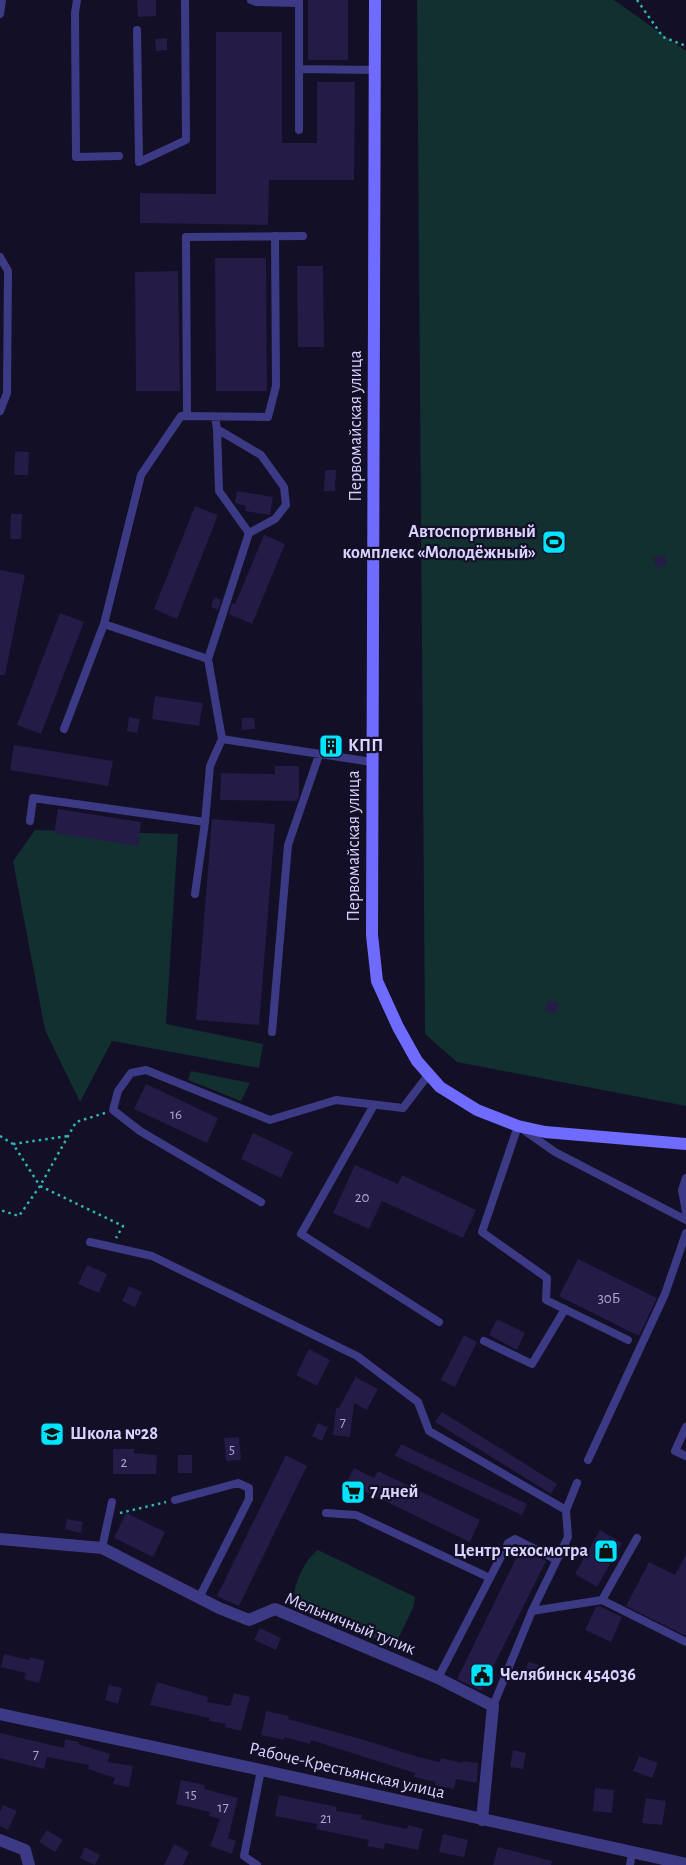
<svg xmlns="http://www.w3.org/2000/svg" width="686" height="1865" viewBox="0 0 686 1865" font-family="'Alegreya Sans',sans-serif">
<rect width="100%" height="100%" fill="#130f26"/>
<!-- green -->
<path fill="#12302f" d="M417 0H614L686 51V1106L457 1062 425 1034Z
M35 830 178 834 166 1024 263 1044 259 1068 112 1041 80 1102 45 1030 13 861Z
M191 1071 250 1083 241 1101 188 1080Z
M318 1550 415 1597 413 1608 397 1641 386 1644 294 1599C294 1583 305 1559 318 1550Z"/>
<!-- building -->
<path fill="#241b47" d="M137 0H156V16L138 17Z
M308 0H348V60H308Z
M216 32H282V143H317V82H355L354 180H269L268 225 140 223V193L216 194Z
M167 38V50L156 51 155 39Z
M215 258H266L267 391H216Z
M297 266H323L324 347H298Z
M178 271 180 391H136L135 272Z
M15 451 29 452 28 475H14Z
M325 470H336L335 491H324Z
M237 491 273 497 270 515 245 511 246 506 235 503Z
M195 506 218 515 177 619 154 609Z
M11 514H22L21 539H10Z
M264 535 285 544 252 624 229 614 232 603 235 604Z
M664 555 667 565 657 568 653 558Z
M0 570 25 575 5 675H0Z
M214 597 221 600 218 610 211 607Z
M60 613 84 622 41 734 17 725Z
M155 696 203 703 199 726 152 719Z
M129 717 140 719 137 733 127 731Z
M242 718H254L255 729 242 730Z
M324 740H337V751L324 749Z
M14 745 113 761 108 786 10 770Z
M275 766H299V796L297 801 220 800 221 773 275 774Z
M58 809 141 822 138 846 54 833Z
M212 819 275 824 259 1025 196 1020Z
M548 1000 559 1003 555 1014 545 1010Z
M146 1084 218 1118 207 1143 134 1109Z
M253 1133 293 1152 281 1178 241 1159Z
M355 1165 398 1184 402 1175 476 1210 463 1238 382 1201 369 1229 333 1213Z
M578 1259 657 1298 639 1336 559 1296Z
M87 1265 107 1274 99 1293 78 1284Z
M129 1286 142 1292 135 1307 122 1301Z
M497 1319 525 1333 517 1350 489 1335Z
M464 1335 477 1342 455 1387 441 1380Z
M309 1349 330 1360 317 1386 296 1375Z
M356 1376 357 1378 378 1389 367 1410 354 1403 350 1437 333 1435 336 1408H339Z
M442 1412 557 1484 551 1494 435 1422Z
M318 1423 328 1427 322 1441 312 1436Z
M239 1437 241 1460 226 1461 224 1438Z
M401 1444 527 1504 522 1515 395 1456Z
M113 1449H134V1453L157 1455 156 1474H113Z
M178 1455H192V1473H178Z
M286 1455 307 1466 239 1606 217 1596Z
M354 1468 374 1478 378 1471 480 1520 470 1542 364 1491 358 1502 341 1493Z
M126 1513 165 1532 153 1557 114 1538Z
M67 1519 83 1522 81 1533 65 1529Z
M600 1530 622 1543 597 1587 575 1574Z
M521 1548 546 1561 481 1691 457 1679Z
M686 1554V1636L626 1606 649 1562 675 1575Z
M599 1606 622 1617 611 1642 585 1630 596 1607Z
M260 1628 281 1638 276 1650 254 1640Z
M4 1654 29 1660 30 1657 45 1661 39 1683 24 1679 26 1673 1 1667Z
M528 1662 539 1665 536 1680 524 1677Z
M157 1682 208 1697 207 1702 230 1706 234 1693 250 1697 241 1731 225 1727 226 1724 209 1721 210 1718 150 1705Z
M109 1685 122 1688 118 1704 105 1700Z
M266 1711 289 1716 288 1719 361 1739 418 1757 440 1762 441 1758 463 1763V1761L478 1763 477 1783 456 1779 454 1789 435 1785V1782L414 1777 415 1773 311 1740 310 1744 284 1737V1740L261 1735Z
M0 1733 64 1748 65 1739 79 1742 78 1744 110 1754 108 1762 133 1766 129 1787 113 1784 115 1778 88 1769 89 1765 47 1757 44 1769 0 1758Z
M513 1750 526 1753 523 1769 510 1767Z
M639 1756 658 1763 652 1778 633 1771Z
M181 1780 205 1785 204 1789 238 1798 228 1838 236 1841 232 1854 210 1846 220 1819 209 1816 210 1812 176 1804Z
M595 1788 614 1790 612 1813 593 1811Z
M279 1795 337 1807 336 1811 362 1815 361 1819 407 1829 408 1825 423 1829 418 1850 385 1843 384 1849 367 1846 369 1840 316 1829 317 1824 275 1816Z
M646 1798 666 1801 662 1825 642 1823Z
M3 1805 17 1811 8 1830 0 1826V1812Z
M47 1830 63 1840 55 1852 39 1842Z
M443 1834 468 1840 464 1857 439 1852Z
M174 1844 189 1852 183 1865H164Z
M85 1847 100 1855 95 1865 80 1858Z
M498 1847 552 1861 551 1865H493Z"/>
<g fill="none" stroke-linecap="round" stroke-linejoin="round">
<!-- path -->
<path stroke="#2fb8b0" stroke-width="2.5" stroke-dasharray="2.5 4" stroke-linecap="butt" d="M637 0 663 37 686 46
M105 1113 76 1122 40 1186 123 1226 116 1238
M0 1136 13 1144 40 1186 19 1216 0 1210
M13 1144 68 1136
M120 1513 166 1502"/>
<!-- lane -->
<path stroke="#3d3a85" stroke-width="8" d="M77 0 75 13 76 157 119 156
M251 0 256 2 299 3
M299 0V130
M0 14 2 0
M137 30 139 162 186 140 185 0
M299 69 375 70
M275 236 276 386 268 417 181 416 141 475 104 624 208 659 222 739 372 762
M0 257 8 271 7 393 0 411
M187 416 186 237 303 236
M217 429 261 455 284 487 286 505 275 519 249 533
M208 659 249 533 219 491 217 429 215 417
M64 729 104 624
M30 821 33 798 205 822
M195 894 205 822 210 766 222 739
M272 1032 288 845 319 755
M374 1105 301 1234 439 1322
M686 1178 682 1190 686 1212
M261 1202 140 1131 113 1110 118 1091 131 1073 146 1070 270 1120 336 1100 403 1108 429 1074
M90 1242 152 1256 357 1356 418 1402 429 1431 566 1510 568 1537 532 1611 493 1706
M628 1340 546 1300 547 1278 482 1232 518 1126 555 1152 686 1220
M484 1341 532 1364 565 1309
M686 1427 675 1451 686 1456
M588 1460 665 1294 686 1233
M175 1500 238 1483 249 1488V1499L199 1598
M566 1510 577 1483
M326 1513 356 1515 490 1578
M102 1548 112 1502
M602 1600 686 1642
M532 1611 602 1600 637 1538
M438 1678 508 1543 515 1539 557 1560
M257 1865 244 1856 261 1770
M630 1865 632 1852"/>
<!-- street -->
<path stroke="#3d3a85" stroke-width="12" d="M0 1539 102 1548 219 1608 249 1620 275 1609 438 1678 493 1706 482 1820
M0 1714 261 1770 686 1864
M0 1840 25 1850 29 1865"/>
<!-- secondary -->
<path stroke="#6f6bff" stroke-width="12" d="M375 0 372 935 377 981 398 1027 417 1061 440 1087 477 1110 518 1126 545 1132 686 1144"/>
</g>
<!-- icons -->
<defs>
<g id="stadium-square" transform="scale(1.25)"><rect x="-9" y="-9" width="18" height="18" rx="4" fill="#00e5ff" stroke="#130f26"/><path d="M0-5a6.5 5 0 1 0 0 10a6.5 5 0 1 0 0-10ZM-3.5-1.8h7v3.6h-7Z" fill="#111"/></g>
<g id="building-square" transform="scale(1.25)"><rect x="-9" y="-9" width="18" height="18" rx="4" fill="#00e5ff" stroke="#130f26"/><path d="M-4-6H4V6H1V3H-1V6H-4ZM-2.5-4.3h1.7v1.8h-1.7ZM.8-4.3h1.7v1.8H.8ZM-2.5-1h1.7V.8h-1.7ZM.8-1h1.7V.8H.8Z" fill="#111"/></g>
<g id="school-square" transform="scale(1.25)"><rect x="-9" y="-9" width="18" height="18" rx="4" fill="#00e5ff" stroke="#130f26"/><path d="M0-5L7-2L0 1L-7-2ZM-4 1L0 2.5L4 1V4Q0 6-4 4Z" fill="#111"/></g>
<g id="supermarket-square" transform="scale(1.25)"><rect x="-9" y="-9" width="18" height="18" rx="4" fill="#00e5ff" stroke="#130f26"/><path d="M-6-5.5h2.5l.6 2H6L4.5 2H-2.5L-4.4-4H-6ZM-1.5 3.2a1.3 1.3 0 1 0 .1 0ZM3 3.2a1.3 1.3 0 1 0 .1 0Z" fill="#111"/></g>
<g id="shop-square" transform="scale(1.25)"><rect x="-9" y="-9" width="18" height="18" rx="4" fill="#00e5ff" stroke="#130f26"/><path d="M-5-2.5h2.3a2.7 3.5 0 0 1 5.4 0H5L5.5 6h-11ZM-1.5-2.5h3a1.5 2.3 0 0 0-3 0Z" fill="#111"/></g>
<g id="civic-square" transform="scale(1.25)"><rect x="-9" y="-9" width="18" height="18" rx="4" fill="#00e5ff" stroke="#130f26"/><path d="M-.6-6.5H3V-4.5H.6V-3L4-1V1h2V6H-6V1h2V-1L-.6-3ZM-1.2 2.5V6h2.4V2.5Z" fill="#111"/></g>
</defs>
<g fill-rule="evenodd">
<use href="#stadium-square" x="554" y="542"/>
<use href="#building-square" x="331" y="746"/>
<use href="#school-square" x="52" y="1434"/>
<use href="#supermarket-square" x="353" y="1492"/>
<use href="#shop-square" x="606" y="1551"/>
<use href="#civic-square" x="482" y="1675"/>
</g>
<g text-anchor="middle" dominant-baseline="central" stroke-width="4.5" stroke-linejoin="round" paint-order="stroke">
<!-- number labels -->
<g font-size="15" fill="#aca6d1">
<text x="176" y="1114">16</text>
<text x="362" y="1197">20</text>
<text x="609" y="1298">30Б</text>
<text x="343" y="1422">7</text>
<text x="232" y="1449">5</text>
<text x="124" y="1462">2</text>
<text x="36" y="1754">7</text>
<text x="191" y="1794">15</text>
<text x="223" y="1807">17</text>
<text x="326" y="1818">21</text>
</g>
<!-- street labels -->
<g font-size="18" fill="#d9d4ff" stroke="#130f26">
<text transform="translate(356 426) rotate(-90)">Первомайская улица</text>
<text transform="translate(354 846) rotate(-90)">Первомайская улица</text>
<text transform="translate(350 1624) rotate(22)">Мельничный тупик</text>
<text transform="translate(347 1771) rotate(13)">Рабоче-Крестьянская улица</text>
</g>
<!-- poi labels -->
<g font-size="18" font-weight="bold" fill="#d9d4ff" stroke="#130f26" text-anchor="start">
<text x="536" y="532" text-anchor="end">Автоспортивный<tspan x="536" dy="21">комплекс «Молодёжный»</tspan></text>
<text x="348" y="746">КПП</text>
<text x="70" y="1434">Школа №28</text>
<text x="370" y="1492">7 дней</text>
<text x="588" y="1551" text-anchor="end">Центр техосмотра</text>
<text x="500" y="1675">Челябинск 454036</text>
</g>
</g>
</svg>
